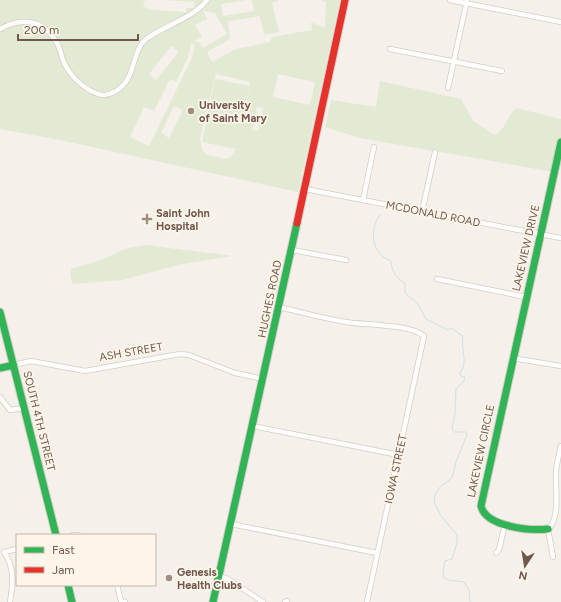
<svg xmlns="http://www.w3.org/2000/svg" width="561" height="602" viewBox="0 0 561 602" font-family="Figtree,sans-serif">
<rect width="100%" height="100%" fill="#f5f0e9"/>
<!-- green -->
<path fill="#e2ead4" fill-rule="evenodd" d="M0 0H145L143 7 153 10 186 12V8H193L195 2 164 0H247L221 4 223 16 254 11 252 0H279L272 3 279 32 264 35 260 16 228 21 230 39 207 52 212 62 236 49 270 42 272 37 312 30 311 22 325 28 326 2 322 0H340L298 192 60 140 0 129ZM203 11 215 13 227 34 203 48 200 43 194 41 202 37 195 25 207 19ZM191 43 195 45 192 58 149 146 130 137 144 107 154 111 170 79 176 82 188 57ZM171 46 179 52 156 80 149 74ZM216 74 250 82 245 109 250 86 215 79 202 142 236 149 233 155 227 159 207 155 202 150 200 139ZM278 74 315 82 310 105 273 97ZM174 106 183 110 169 138 161 133ZM257 107 263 108 258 131 252 130Z
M380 81 461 99 473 121 495 135C506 129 507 116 516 108L561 119V142L554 172 360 138 325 127 331 100 376 107Z
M146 245 232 256 182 264 122 280 72 284 70 269 96 262 128 248Z"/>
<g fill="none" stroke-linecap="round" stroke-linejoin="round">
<!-- stream -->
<path stroke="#cce2e4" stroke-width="1" d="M380 214C369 231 371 253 391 261 392 272 396 278 405 283V293L418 304 426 319 448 330 451 328 463 336C460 348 469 363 460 373L461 376 465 377 464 381 456 389 455 413 452 429 454 432H466L467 435 456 462 452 478 440 487 435 495 434 502 441 516 457 535V543L452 559 445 561 443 571 444 578 448 580 464 582 469 590 470 602"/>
<!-- street casing -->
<g stroke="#d4cdc7" stroke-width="6">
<path id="street" d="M450 0 561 22
M0 29C22 17 43 19 57 43 60 48 61 55 63 60 68 73 79 84 91 91 99 95 105 97 114 92 137 81 131 51 146 39 165 25 192 19 207 0
M390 49 502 71
M448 88 467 0
M305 189 561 238
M363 200 374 147
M422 212 435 152
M292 250 346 260
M437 279 526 297
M279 307C301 312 323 318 346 322 365 325 410 324 424 336L367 602
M512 358 561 366
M14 365 31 361 85 371 180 354 189 355 235 373 264 379
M0 397 10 410 24 408
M253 426 399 455
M231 524 377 553
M73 535H78
M496 553 499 550 505 524
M553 557 548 529C561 517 555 490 556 471 557 463 559 454 561 446
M219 576 228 579 263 602
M117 585 121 601 125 602
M10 602C13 584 15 568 4 552L17 549
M285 602 287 601"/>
</g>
<!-- fast casing -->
<g stroke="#d4cdc6" stroke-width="9">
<path id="fast" d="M0 312 56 535
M0 368 14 365
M548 529C530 531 486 527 481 506L561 142
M68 585 72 602
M213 602 297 223"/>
</g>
<!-- jam casing -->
<g stroke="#d4cdc6" stroke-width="9">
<path id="jam" d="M297 223 345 0"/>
</g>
<!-- street -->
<use href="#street" stroke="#fefdfc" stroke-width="4.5"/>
<!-- fast -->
<use href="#fast" stroke="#30b455" stroke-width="7"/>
<!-- jam -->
<use href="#jam" stroke="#e5322d" stroke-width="7"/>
</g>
<!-- markers -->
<g fill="#9f8d83" stroke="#fdf5e9" stroke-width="1.5">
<circle cx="191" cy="111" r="4"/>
<path d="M145 213h4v4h4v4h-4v4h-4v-4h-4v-4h4z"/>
<circle cx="169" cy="578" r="4"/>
</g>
<g text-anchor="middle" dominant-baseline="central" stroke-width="3.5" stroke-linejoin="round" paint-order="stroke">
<!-- poi labels -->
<g font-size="11" font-weight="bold" fill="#70584c" stroke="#fdf5e9" text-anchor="start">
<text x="199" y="105">University<tspan x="199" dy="13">of Saint Mary</tspan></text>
<text x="156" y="213">Saint John<tspan x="156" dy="13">Hospital</tspan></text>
<text x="177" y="572">Genesis<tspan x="177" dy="13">Health Clubs</tspan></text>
</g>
<!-- street labels -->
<g font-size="11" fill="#70584c" stroke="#fdf5e9">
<text transform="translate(433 214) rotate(11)">MCDONALD ROAD</text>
<text transform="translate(526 248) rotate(-77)">LAKEVIEW DRIVE</text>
<text transform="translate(270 299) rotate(-78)">HUGHES ROAD</text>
<text transform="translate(131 352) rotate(-10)">ASH STREET</text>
<text transform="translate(39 421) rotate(76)">SOUTH 4TH STREET</text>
<text transform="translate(481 451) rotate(-78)">LAKEVIEW CIRCLE</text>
<text transform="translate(396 469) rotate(-78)">IOWA STREET</text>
</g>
</g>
<!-- legend -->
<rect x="16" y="534" width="140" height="52" fill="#fdf5e9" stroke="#c5b6aa"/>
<rect x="24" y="547" width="20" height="6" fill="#30b455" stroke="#c5b6aa"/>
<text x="52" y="554" font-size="12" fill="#70584c">Fast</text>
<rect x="24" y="567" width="20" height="6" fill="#e5322d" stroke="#c5b6aa"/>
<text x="52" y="574" font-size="12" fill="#70584c">Jam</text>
<!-- north arrow -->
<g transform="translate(525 566) rotate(192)" stroke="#fdf5e9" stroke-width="3" paint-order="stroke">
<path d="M0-3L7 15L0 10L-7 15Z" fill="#70584c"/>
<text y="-6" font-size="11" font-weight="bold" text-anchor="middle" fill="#70584c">N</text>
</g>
<!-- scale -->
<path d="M18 34v6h120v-6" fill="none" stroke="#70584c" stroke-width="2"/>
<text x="24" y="34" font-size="12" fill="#70584c" stroke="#fdf5e9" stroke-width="3" paint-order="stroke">200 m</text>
</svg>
